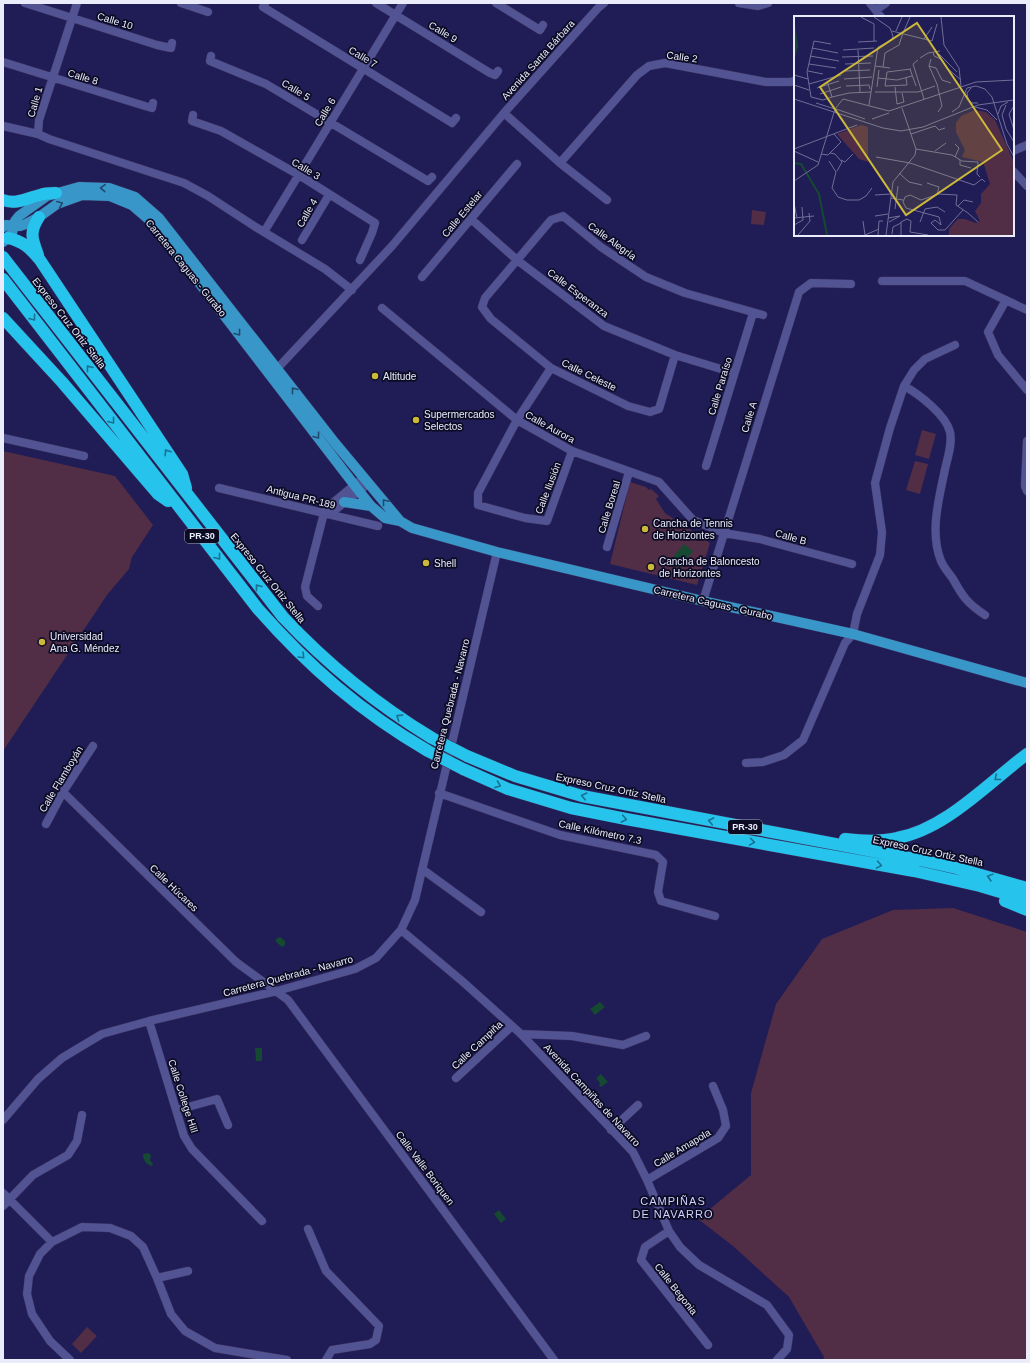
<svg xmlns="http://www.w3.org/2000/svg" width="1030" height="1363" viewBox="0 0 1030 1363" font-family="Helvetica,sans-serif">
<rect width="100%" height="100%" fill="#201c55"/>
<!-- green -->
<path fill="#522d46" d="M752 210 766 212 764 225 751 224Z
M922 430 936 434 929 459 915 455Z
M3 451 115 476 153 525 132 557 129 569 107 595 3 751Z
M915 461 928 464 920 494 906 490Z
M630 482 646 487 649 490 651 489 659 496 656 499 665 513 710 543 697 585 610 564Z
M953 908 1027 932V1360H823L824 1357 789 1297 733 1246 698 1219 751 1175V1093L776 1004 822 939 893 910Z
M87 1327 97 1336 81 1353 72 1344Z"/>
<!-- water -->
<path fill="#154932" d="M684 544 693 551 679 569 670 561Z
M280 937 285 941V945L282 947 276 942V939Z
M600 1002 605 1007 595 1015 590 1009Z
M255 1048H262V1061H256Z
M601 1074 608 1082 601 1087 599 1085 600 1083 596 1078Z
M148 1153 151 1155 150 1160 153 1164 152 1166C146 1165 143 1160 143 1154Z
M499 1210 506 1219 501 1223 494 1214Z"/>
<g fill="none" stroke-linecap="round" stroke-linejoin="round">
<!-- minor casing -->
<g stroke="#39305f" stroke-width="9">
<path id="minor" d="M25 3 157 45 171 48 172 43
M77 3 39 120 38 134 49 139 184 183 208 196 254 226 325 269 352 290
M181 3 208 12
M265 3 263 7 449 121 452 123 456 118
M376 3 490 73 495 75 498 71
M496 3 540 30 543 25
M739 3 758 6 768 3
M870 3 881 17
M876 10 886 3
M211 56 210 61 266 84 428 181 432 177
M3 62 145 106 152 108 153 103
M504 113 560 163 607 200
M193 115 192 121 221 131 299 175 375 223 372 233 360 260
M3 126 38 134
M1013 151 1027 145
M560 163 637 75 649 66 665 63 766 82H790L795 81
M1013 171 1027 186
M471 219 517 260 604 326 675 355 734 373
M264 232 403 3
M302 240 329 195
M422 277 517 164
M882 281H965L1027 310
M1006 300 988 332 998 355 1027 390
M382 308 517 420 572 451 659 482 693 520 724 533 760 539 852 564
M675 355 659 409 650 412 628 406 551 368 491 319 482 307 485 298 551 220 563 216 601 247 646 277 685 293 763 315
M551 368 517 420 478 493V505L525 518 547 521 572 451
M274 372 392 246 504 113 598 8 604 3
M904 386C919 394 946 415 950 432 953 445 946 462 944 474 938 502 930 534 941 561 944 568 949 573 953 579 963 597 967 603 985 615
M3 438 84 456
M1027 441 1025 486 1027 491
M706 466 753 313
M364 477 329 506 324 513 335 510 369 483
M219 488 378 526
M607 547 629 472
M703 601 799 292 811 283 851 284
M318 606 307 596 305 587 324 513
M746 763 763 762 784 755 803 740 845 643 853 634 857 614 880 555 882 532 875 483 890 428 904 386 914 370 925 359 955 345
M63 792 236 962 288 1000 554 1360
M439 793 560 835 656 855 663 862 658 892 661 901 715 916
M46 824 63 792 93 746
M422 869 481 912
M401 930 462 981 521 1034 633 1152 647 1180 669 1231 680 1247 699 1265 767 1305 789 1335 787 1349 777 1360
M149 1021 184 1136 192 1149 262 1221
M521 1034 572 1036 623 1045 646 1036
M456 1078 512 1026
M177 1110 217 1099 228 1125
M3 1120 38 1079 62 1058 102 1034 149 1021 277 991 355 969 376 958 401 930 415 900 497 552
M611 1130 638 1105
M647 1180 718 1138 726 1126 723 1110 713 1086
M3 1193 52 1242
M3 1206 33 1175 68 1155 77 1141 82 1115
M308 1229 326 1271 379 1326 376 1340 370 1344 332 1350 326 1360
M669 1231 645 1247 641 1260 708 1345
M157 1278 188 1271
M70 1360 50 1341 32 1314 27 1294 29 1276 40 1254 52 1242 82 1227 110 1228 131 1236 143 1247 157 1278 171 1314 185 1331 215 1348 287 1360"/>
</g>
<!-- major casing -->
<g stroke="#39305f" stroke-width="11">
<path id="major" d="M3 227 6 225 20 226 26 224 39 217 57 204 82 195 110 196 132 205 154 224 359 491 371 506 385 518 400 521 412 528 497 552 703 601 853 634 1027 683
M3 242 12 233 15 221 19 216 47 196 79 187 109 188 135 197 159 218 335 443 400 521
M344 502 371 506"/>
</g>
<!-- highway casing -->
<g stroke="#39305f" stroke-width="13">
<path id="highway" d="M3 200C16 205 27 198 40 195 45 193 50 193 56 193
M8 238C23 241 31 249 40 260L182 474 186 488
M38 255C32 239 29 232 39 217
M3 257 283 617C328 665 376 704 432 738
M3 279 258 609C309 667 361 712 428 751
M3 318 62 382 158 494 168 501
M467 756 515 776 582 796 920 860 956 868 1027 888
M463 769 508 789 571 808 626 819 914 871 980 886 1027 900
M845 839C862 841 880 842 897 838 946 829 988 783 1027 754
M1005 901 1027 910"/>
</g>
<!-- minor -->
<use href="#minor" stroke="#525392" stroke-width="8"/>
<!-- major -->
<use href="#major" stroke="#3896c8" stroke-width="10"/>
<!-- highway -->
<use href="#highway" stroke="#26c3ec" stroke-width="12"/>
<!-- highway-bridge casing -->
<g stroke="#39305f" stroke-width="13" stroke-linecap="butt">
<path id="highway-bridge" d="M432 738 467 756
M428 751 463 769"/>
</g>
<!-- highway-bridge -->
<use href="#highway-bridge" stroke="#26c3ec" stroke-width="12"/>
</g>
<!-- one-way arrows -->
<defs><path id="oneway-chevron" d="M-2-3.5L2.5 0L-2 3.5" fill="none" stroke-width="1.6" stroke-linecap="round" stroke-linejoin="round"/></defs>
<g stroke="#204a6e">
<use href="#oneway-chevron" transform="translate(103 188) rotate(-177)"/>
<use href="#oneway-chevron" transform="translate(60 204) rotate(-23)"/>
<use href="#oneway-chevron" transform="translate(238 333) rotate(52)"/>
<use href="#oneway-chevron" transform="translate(294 390) rotate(-128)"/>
<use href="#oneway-chevron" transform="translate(317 436) rotate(52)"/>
<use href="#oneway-chevron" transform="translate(385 502) rotate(-130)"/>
</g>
<g stroke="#1a7092">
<use href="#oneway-chevron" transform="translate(33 318) rotate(52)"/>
<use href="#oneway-chevron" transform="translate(89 368) rotate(-128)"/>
<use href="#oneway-chevron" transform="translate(112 421) rotate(52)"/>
<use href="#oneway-chevron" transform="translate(167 452) rotate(-123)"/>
<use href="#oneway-chevron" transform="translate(218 557) rotate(52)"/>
<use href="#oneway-chevron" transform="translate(258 587) rotate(-128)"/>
<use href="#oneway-chevron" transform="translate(302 656) rotate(45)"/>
<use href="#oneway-chevron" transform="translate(399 717) rotate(-147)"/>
<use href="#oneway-chevron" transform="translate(997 778) rotate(141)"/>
<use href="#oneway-chevron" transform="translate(498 785) rotate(21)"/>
<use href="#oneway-chevron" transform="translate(584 796) rotate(-167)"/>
<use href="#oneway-chevron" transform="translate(624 819) rotate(11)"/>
<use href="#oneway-chevron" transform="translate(711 821) rotate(-169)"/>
<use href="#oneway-chevron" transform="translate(752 842) rotate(9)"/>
<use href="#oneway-chevron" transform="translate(879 865) rotate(10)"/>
<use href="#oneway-chevron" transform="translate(990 877) rotate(-165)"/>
</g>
<!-- markers -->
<g fill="#ccb939" stroke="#0c0b24" stroke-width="1.5">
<circle cx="375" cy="376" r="4"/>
<circle cx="416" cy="420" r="4"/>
<circle cx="645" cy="529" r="4"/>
<circle cx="426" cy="563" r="4"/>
<circle cx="651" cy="567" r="4"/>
<circle cx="42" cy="642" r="4"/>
</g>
<g text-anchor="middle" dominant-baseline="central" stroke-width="3.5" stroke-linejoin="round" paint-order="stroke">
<!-- shield labels -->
<g fill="#0c0b24" stroke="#a7a8ba" stroke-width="1">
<rect x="185" y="529" width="34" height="14" rx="3"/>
<rect x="728" y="820" width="34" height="14" rx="3"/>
</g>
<g font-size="9" font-weight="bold" fill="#eaecfb">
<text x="202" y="536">PR-30</text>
<text x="745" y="827">PR-30</text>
</g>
<!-- street labels -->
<g font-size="10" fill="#eaecfb" stroke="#0c0b24">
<text transform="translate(115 21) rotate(17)">Calle 10</text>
<text transform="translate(443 32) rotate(31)">Calle 9</text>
<text transform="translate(363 57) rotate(31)">Calle 7</text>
<text transform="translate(682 57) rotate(8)">Calle 2</text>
<text transform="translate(538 60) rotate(-48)">Avenida Santa Bárbara</text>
<text transform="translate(83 77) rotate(17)">Calle 8</text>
<text transform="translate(296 90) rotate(31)">Calle 5</text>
<text transform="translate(35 102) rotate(-74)">Calle 1</text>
<text transform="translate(325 112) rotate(-59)">Calle 6</text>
<text transform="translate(306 169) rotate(31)">Calle 3</text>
<text transform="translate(307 213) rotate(-60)">Calle 4</text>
<text transform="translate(462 214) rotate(-50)">Calle Estelar</text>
<text transform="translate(612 241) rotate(36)">Calle Alegría</text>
<text transform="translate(186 268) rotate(51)">Carretera Caguas - Gurabo</text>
<text transform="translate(578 293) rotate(37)">Calle Esperanza</text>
<text transform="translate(69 323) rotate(52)">Expreso Cruz Ortiz Stella</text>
<text transform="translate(589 375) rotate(26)">Calle Celeste</text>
<text transform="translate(720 386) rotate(-73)">Calle Paraíso</text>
<text transform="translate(749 417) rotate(-73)">Calle A</text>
<text transform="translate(550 427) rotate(29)">Calle Aurora</text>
<text transform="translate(548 488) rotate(-69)">Calle Ilusión</text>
<text transform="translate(301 497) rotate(14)">Antigua PR-189</text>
<text transform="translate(609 507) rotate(-73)">Calle Boreal</text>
<text transform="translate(791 537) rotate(16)">Calle B</text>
<text transform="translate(268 578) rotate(51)">Expreso Cruz Ortiz Stella</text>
<text transform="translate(713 603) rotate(13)">Carretera Caguas - Gurabo</text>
<text transform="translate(450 704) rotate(-76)">Carretera Quebrada - Navarro</text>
<text transform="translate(61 779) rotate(-59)">Calle Flamboyán</text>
<text transform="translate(611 788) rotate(12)">Expreso Cruz Ortiz Stella</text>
<text transform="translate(600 832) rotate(12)">Calle Kilómetro 7.3</text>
<text transform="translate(928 851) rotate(12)">Expreso Cruz Ortiz Stella</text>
<text transform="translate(174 888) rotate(44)">Calle Húcares</text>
<text transform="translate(288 976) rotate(-15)">Carretera Quebrada - Navarro</text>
<text transform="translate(477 1045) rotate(-43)">Calle Campiña</text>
<text transform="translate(592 1095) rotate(47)">Avenida Campiñas de Navarro</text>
<text transform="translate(183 1096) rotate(72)">Calle College Hill</text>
<text transform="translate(682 1148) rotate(-31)">Calle Amapola</text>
<text transform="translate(425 1168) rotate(53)">Calle Valle Boriquen</text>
<text transform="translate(676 1289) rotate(52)">Calle Begonia</text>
</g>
<!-- poi labels -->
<g font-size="10" fill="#eaecfb" stroke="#0c0b24" text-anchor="start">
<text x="383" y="376">Altitude</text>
<text x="424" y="414">Supermercados<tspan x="424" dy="12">Selectos</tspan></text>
<text x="653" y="523">Cancha de Tennis<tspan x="653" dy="12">de Horizontes</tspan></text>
<text x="659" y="561">Cancha de Baloncesto<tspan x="659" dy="12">de Horizontes</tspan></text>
<text x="434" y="563">Shell</text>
<text x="50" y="636">Universidad<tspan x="50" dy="12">Ana G. Méndez</tspan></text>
</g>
<!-- neighbourhood labels -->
<g font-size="11" letter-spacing="1" fill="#ced2fd" stroke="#0c0b24">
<text x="673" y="1201">CAMPIÑAS<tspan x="673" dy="13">DE NAVARRO</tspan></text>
</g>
</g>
<!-- overview -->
<g transform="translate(794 16)">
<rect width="220" height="220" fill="#201c55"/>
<path d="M181 94 192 96 201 104 220 146V219H155V213L164 203H171L182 207 186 205 181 195 187 187V178L196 168 189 146 168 141 171 134 162 116V107L167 100ZM67 109 74 111V146L65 143 43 118Z" fill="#522d46"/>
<path d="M0 1 4 30 0 45Z" fill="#154932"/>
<path fill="none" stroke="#154932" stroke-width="2" d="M0 147 7 148 25 178 33 219"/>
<path fill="none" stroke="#716f97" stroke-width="1" d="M67 1 80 8V25M147 1 150 29 165 52 167 70M98 15 138 25 143 8M102 15 108 1M109 17 116 1M130 23 138 11M64 26 83 25M37 28 20 25 13 56 17 81 29 84 38 81M18 32 44 37M49 34 80 32M64 34 66 76M139 36 140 40 147 43 153 52 167 64M145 38 163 56M16 40 45 45M48 41 79 40M126 42 134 37 146 35M137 43 135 50 143 68 148 90 144 96M124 44 119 48 130 83M15 48 42 52M51 48 77 47M81 50 96 52M135 50 142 52 148 64 157 67M89 51 91 37 105 29 109 17M116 53 122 70M14 55 29 58M51 55 76 54M0 59 14 63M84 62 103 64 118 60M112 62 113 69 91 70 93 56 117 53M50 63 78 61M33 65 38 81 55 77 77 76M15 68 47 59M0 69 15 74M52 70 75 69 76 73M83 71 85 54M101 71 103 88 110 86 108 77M23 72 45 65M177 72 173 77 174 83 178 87H184M81 76H124L141 70M26 78 47 71M0 83 89 112 107 115 129 111 184 89 220 84M22 87 41 93M75 89 84 31 98 24 99 20 96 12 80 1M212 89 208 99 212 113 220 126M220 90 215 98 220 114M181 91 193 94 203 104M42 93 71 103M158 96 165 91 173 72 182 70 191 73 198 81 213 128 220 141M204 98 207 90 214 86M78 103 95 97M117 118 141 110 145 114 151 112M0 133 63 109M122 133 158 139 168 145 184 146 183 158 186 161M0 135 24 146M141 135 152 127M36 137 41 138 48 146 43 155M27 138 34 139 47 126 40 118M82 141 116 147 180 169 188 163 191 166M161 141 165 132 161 128M47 144 51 146 59 138M166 144V149L177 152M35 145 42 156 38 172 44 181 53 184H65L72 180 78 172M105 157 115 166 128 169M0 165 24 149 41 93 49 83 95 95 182 66 220 64M133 167 145 171 143 179M81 179 97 178M97 182 109 184M0 187 3 202M164 190 170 184 179 186M101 193 104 170M169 194 151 214H144L137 207 141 204 147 209 145 201 112 192 109 186 111 181 116 179 127 184 145 178 163 179 162 189 174 197 184 206M81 200 94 198M0 202 20 200M94 202 106 200 95 206M69 205 71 219 85 213M126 206 131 193 143 191 151 196M0 209 9 204 8 191M98 218 99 211 107 207M4 219 16 205 15 197M84 219 85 205H89M92 219 99 166 121 139 122 133 108 92M107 219V206L113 203 117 205 116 216 134 219"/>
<path fill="#ccb939" fill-opacity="0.15" stroke="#ccb939" stroke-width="2" d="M123 7 208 134 112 199 26 71Z"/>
<rect width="220" height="220" fill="none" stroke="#eaecfb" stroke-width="2"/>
</g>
<!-- border -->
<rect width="1030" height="1363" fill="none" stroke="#eaecfb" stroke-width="8"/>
</svg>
